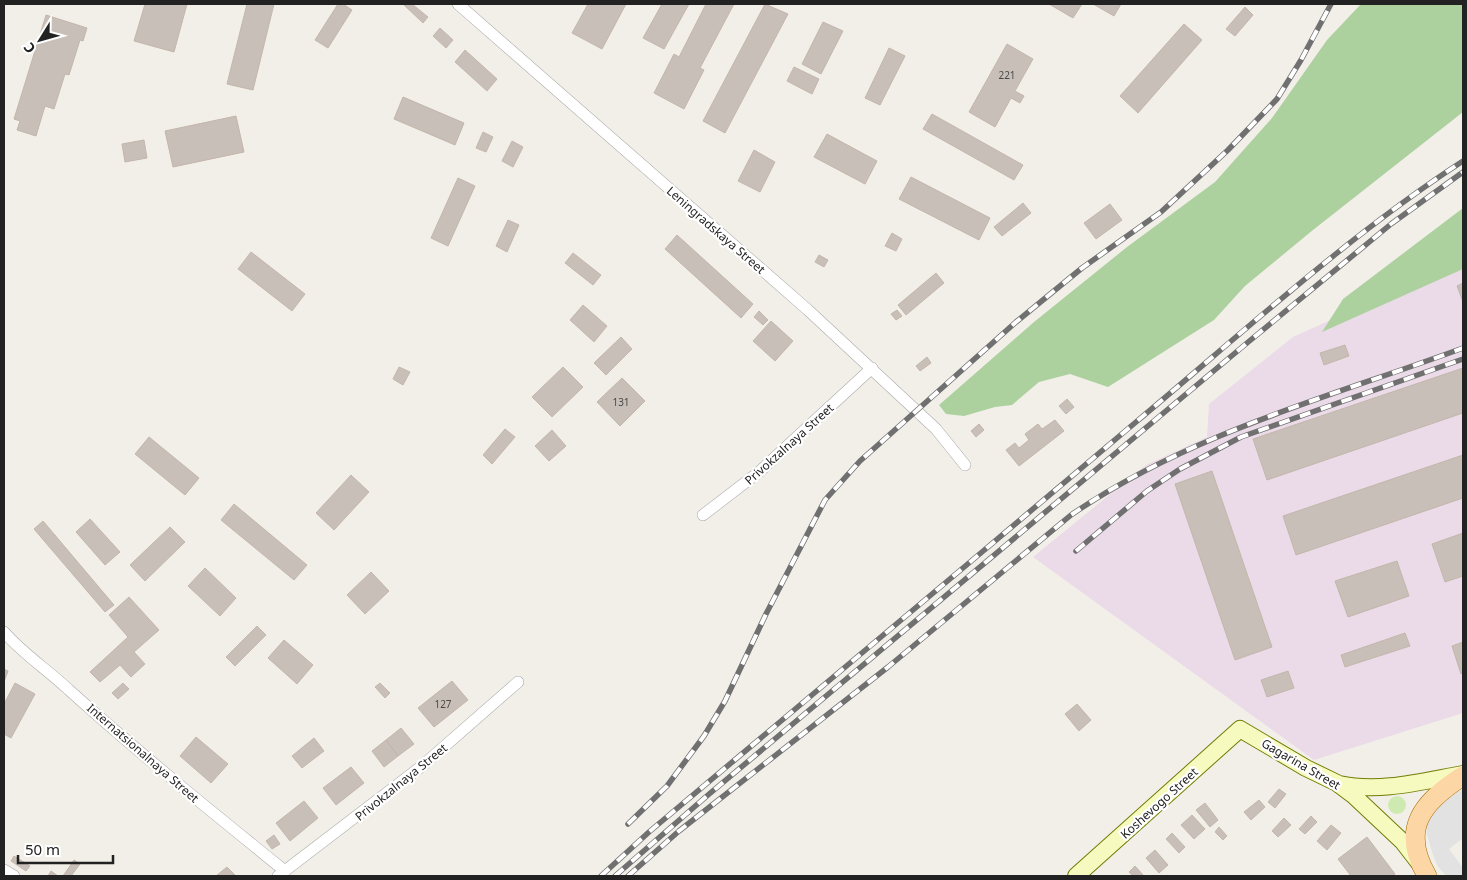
<svg xmlns="http://www.w3.org/2000/svg" width="1467" height="880" viewBox="0 0 1467 880" font-family="'Noto Sans',sans-serif">
<rect width="100%" height="100%" fill="#f2efe9"/>
<!-- industrial -->
<path fill="#ebdbe8" d="M1463 260V713L1314 760 1033 557 1146 465 1207 437 1209 404 1293 337Z"/>
<!-- grass -->
<path fill="#cdebb0" d="M1388 805a9 9 0 1 1 18 0a9 9 0 1 1-18 0Z"/>
<!-- forest -->
<path fill="#add19e" d="M1361 4H1463V112L1313 230 1245 286 1214 320 1108 387 1070 374 1039 382 1012 405 995 407 964 416 946 414 939 405 1034 322 1127 247 1215 182 1272 118 1327 40Z
M1463 208V269L1322 332 1343 299Z"/>
<!-- parking -->
<path fill="#e2e2e2" d="M1463 789V838L1449 849 1463 868V876H1446L1437 865 1432 852 1427 834V821L1433 808Z"/>
<!-- building -->
<path fill="#c7bfb8" stroke="#c4b6ab" d="M145 4H187L174 52 134 41Z
M247 4H274L253 90 227 84Z
M338 4H343L352 10 328 48 315 40Z
M403 4H412L428 17 423 23Z
M588 4H626L602 49 572 33Z
M662 4H689L664 49 643 38Z
M706 4H734L700 68 704 70 684 109 654 93 674 54 679 57Z
M765 4 788 14 725 133 703 121Z
M1049 4H1082L1073 18Z
M1093 4H1121L1114 16Z
M1245 7 1253 15 1235 36 1226 29Z
M46 15 87 28 83 41 80 40 69 75 65 74 54 109 45 106 36 136 17 130 20 121 14 119Z
M823 22 843 31 821 74 802 64Z
M1184 24 1202 40 1138 113 1120 96Z
M440 28 453 40 446 48 433 36Z
M1007 44 1033 59 1015 91 1024 96 1020 103 1011 98 995 127 969 112Z
M889 48 905 56 880 105 865 98Z
M465 50 497 79 487 91 455 62Z
M794 67 819 79 812 94 787 81Z
M403 97 464 123 455 145 394 119Z
M932 114 1023 165 1014 180 923 129Z
M236 116 244 152 173 167 165 131Z
M483 132 493 137 486 152 476 148Z
M827 134 877 161 865 184 814 157Z
M144 140 147 158 125 162 122 144Z
M512 141 523 147 513 167 502 161Z
M754 150 775 162 760 192 738 181Z
M911 177 990 218 979 240 899 199Z
M458 178 475 186 448 246 431 238Z
M1023 203 1031 213 1002 236 994 227Z
M1110 204 1122 220 1096 239 1084 223Z
M508 220 519 225 507 252 496 246Z
M892 233 902 239 896 251 885 246Z
M677 235 753 304 741 318 665 249Z
M251 252 305 294 292 311 238 269Z
M573 253 601 275 593 285 565 263Z
M819 255 828 260 824 267 815 262Z
M936 273 944 283 906 315 898 305Z
M1463 283V302L1457 286Z
M583 305 607 326 594 342 570 320Z
M897 310 902 316 896 320 891 314Z
M759 311 768 320 763 325 754 317Z
M771 321 793 341 775 361 753 341Z
M621 337 632 349 606 375 594 363Z
M1345 345 1349 356 1324 365 1320 353Z
M927 357 931 363 920 371 916 366Z
M399 367 410 372 403 385 393 379Z
M563 367 583 387 552 417 532 397Z
M1463 368V413L1267 480 1253 439Z
M622 378 645 401 620 426 597 402Z
M1067 399 1074 407 1066 414 1059 406Z
M1055 420 1064 431 1019 466 1006 450 1015 443 1019 448 1029 440 1025 434 1038 424 1042 429Z
M979 424 984 430 976 437 971 431Z
M505 429 515 437 492 464 483 455Z
M552 430 566 446 549 461 535 446Z
M149 437 199 478 185 495 135 454Z
M1463 455V498L1296 555 1283 516Z
M1212 471 1272 647 1235 660 1175 484Z
M351 475 369 492 334 530 316 513Z
M234 504 307 565 294 580 221 520Z
M90 519 120 552 105 565 76 532Z
M43 521 114 605 105 612 34 529Z
M170 527 185 542 145 581 130 565Z
M1463 533V576L1445 582 1432 544Z
M1397 561 1409 596 1348 617 1335 581Z
M205 568 236 598 220 616 188 586Z
M371 572 389 591 365 614 347 595Z
M129 597 159 630 134 652 145 664 131 677 120 665 100 682 90 672 128 637 109 615Z
M257 626 266 635 235 666 226 657Z
M1405 633 1410 646 1345 667 1341 655Z
M284 640 313 665 297 684 268 658Z
M1463 642V673L1461 674 1452 646Z
M4 669 8 671 4 682Z
M1288 671 1294 688 1267 697 1261 680Z
M452 681 468 700 434 727 418 708Z
M15 683 35 694 11 738 4 734V704Z
M123 683 129 689 118 699 112 693Z
M380 683 390 693 385 698 375 687Z
M1077 704 1091 720 1079 731 1065 714Z
M401 728 414 744 398 756 386 740Z
M196 737 228 764 211 783 180 756Z
M314 738 324 751 302 768 292 756Z
M386 740 398 756 384 767 372 751Z
M351 767 364 783 336 805 323 788Z
M1279 789 1286 794 1275 808 1268 802Z
M1259 800 1265 807 1251 820 1244 812Z
M304 801 318 818 290 841 276 823Z
M1205 803 1218 820 1210 827 1196 810Z
M1192 815 1205 829 1194 839 1181 825Z
M1311 816 1317 822 1305 834 1299 829Z
M1284 818 1291 825 1278 837 1272 831Z
M1331 825 1341 833 1327 850 1317 841Z
M1219 827 1227 836 1223 840 1215 832Z
M1172 833 1185 847 1179 853 1166 839Z
M274 835 280 844 272 849 266 841Z
M1367 837 1395 874 1392 876H1351L1338 859Z
M1155 850 1168 865 1159 873 1146 858Z
M14 856 30 866 26 871 11 861Z
M74 860 80 864 71 876H63Z
M1135 866 1144 876H1133L1129 872Z
M227 867 235 875 216 876Z
M51 871 58 876H48Z"/>
<g fill="none" stroke-linecap="round" stroke-linejoin="round">
<!-- street casing -->
<g stroke="#a9a9a9" stroke-width="12">
<path id="street" d="M458 4 808 310 936 429 965 465
M703 515 759 472 872 368
M4 632C23 654 48 670 69 690 139 753 212 812 285 871
M4 870 14 876
M278 876 422 766 518 682"/>
</g>
<!-- secondary casing -->
<g stroke="#707d05" stroke-width="18">
<path id="secondary" d="M1339 784C1380 793 1423 781 1463 774
M1076 876 1240 729 1306 768 1337 783 1353 795 1403 842 1420 864"/>
</g>
<!-- primary casing -->
<g stroke="#a06b00" stroke-width="20">
<path id="primary" d="M1427 876C1400 829 1422 802 1463 776"/>
</g>
<!-- street -->
<use href="#street" stroke="#fff" stroke-width="11"/>
<!-- secondary -->
<use href="#secondary" stroke="#f7fabf" stroke-width="16"/>
<!-- primary -->
<use href="#primary" stroke="#fcd6a4" stroke-width="19"/>
<!-- rail casing -->
<g stroke="#707070" stroke-width="5.5">
<path id="rail" d="M1076 551 1147 491 1180 469 1241 437 1463 359
M628 824 667 786 704 736 725 701 766 614 825 500 860 461 1016 322 1082 268 1161 212 1228 150 1277 99 1301 60 1331 4
M601 876 649 832C812 695 974 559 1136 422 1241 334 1349 235 1463 161
M615 876 708 795 1247 343 1391 224 1463 172
M628 876 679 831 888 667 1071 515C1190 433 1330 397 1463 348"/>
</g>
<!-- rail -->
<use href="#rail" stroke="#fff" stroke-width="4" stroke-dasharray="11" stroke-linecap="butt"/>
</g>
<g text-anchor="middle" dominant-baseline="central" stroke-width="4.5" stroke-linejoin="round" paint-order="stroke">
<!-- number labels -->
<g font-size="10" fill="#4b4948">
<text x="1007" y="75">221</text>
<text x="621" y="402">131</text>
<text x="443" y="704">127</text>
</g>
<!-- street labels -->
<g font-size="12" fill="#222" stroke="#fff">
<text transform="translate(716 230) rotate(41)">Leningradskaya Street</text>
<text transform="translate(789 444) rotate(-42)">Privokzalnaya Street</text>
<text transform="translate(143 753) rotate(41)">Internatsionalnaya Street</text>
<text transform="translate(1301 764) rotate(30)">Gagarina Street</text>
<text transform="translate(401 782) rotate(-39)">Privokzalnaya Street</text>
<text transform="translate(1159 803) rotate(-42)">Koshevogo Street</text>
</g>
</g>
<!-- border -->
<rect width="1467" height="880" fill="none" stroke="#222222" stroke-width="10"/>
<!-- north arrow -->
<g transform="translate(40 40) rotate(233)" stroke="#ffffff" stroke-width="4" paint-order="stroke">
<path d="M0-4L9 19L0 12L-9 19Z" fill="#222222"/>
<text y="-8" font-size="14" font-weight="bold" text-anchor="middle" fill="#222222">С</text>
</g>
<!-- scale -->
<path d="M18 855v8h95v-8" fill="none" stroke="#222222" stroke-width="2.5"/>
<text x="25" y="855" font-size="15" fill="#222222" stroke="#ffffff" stroke-width="4" paint-order="stroke">50 m</text>
</svg>
